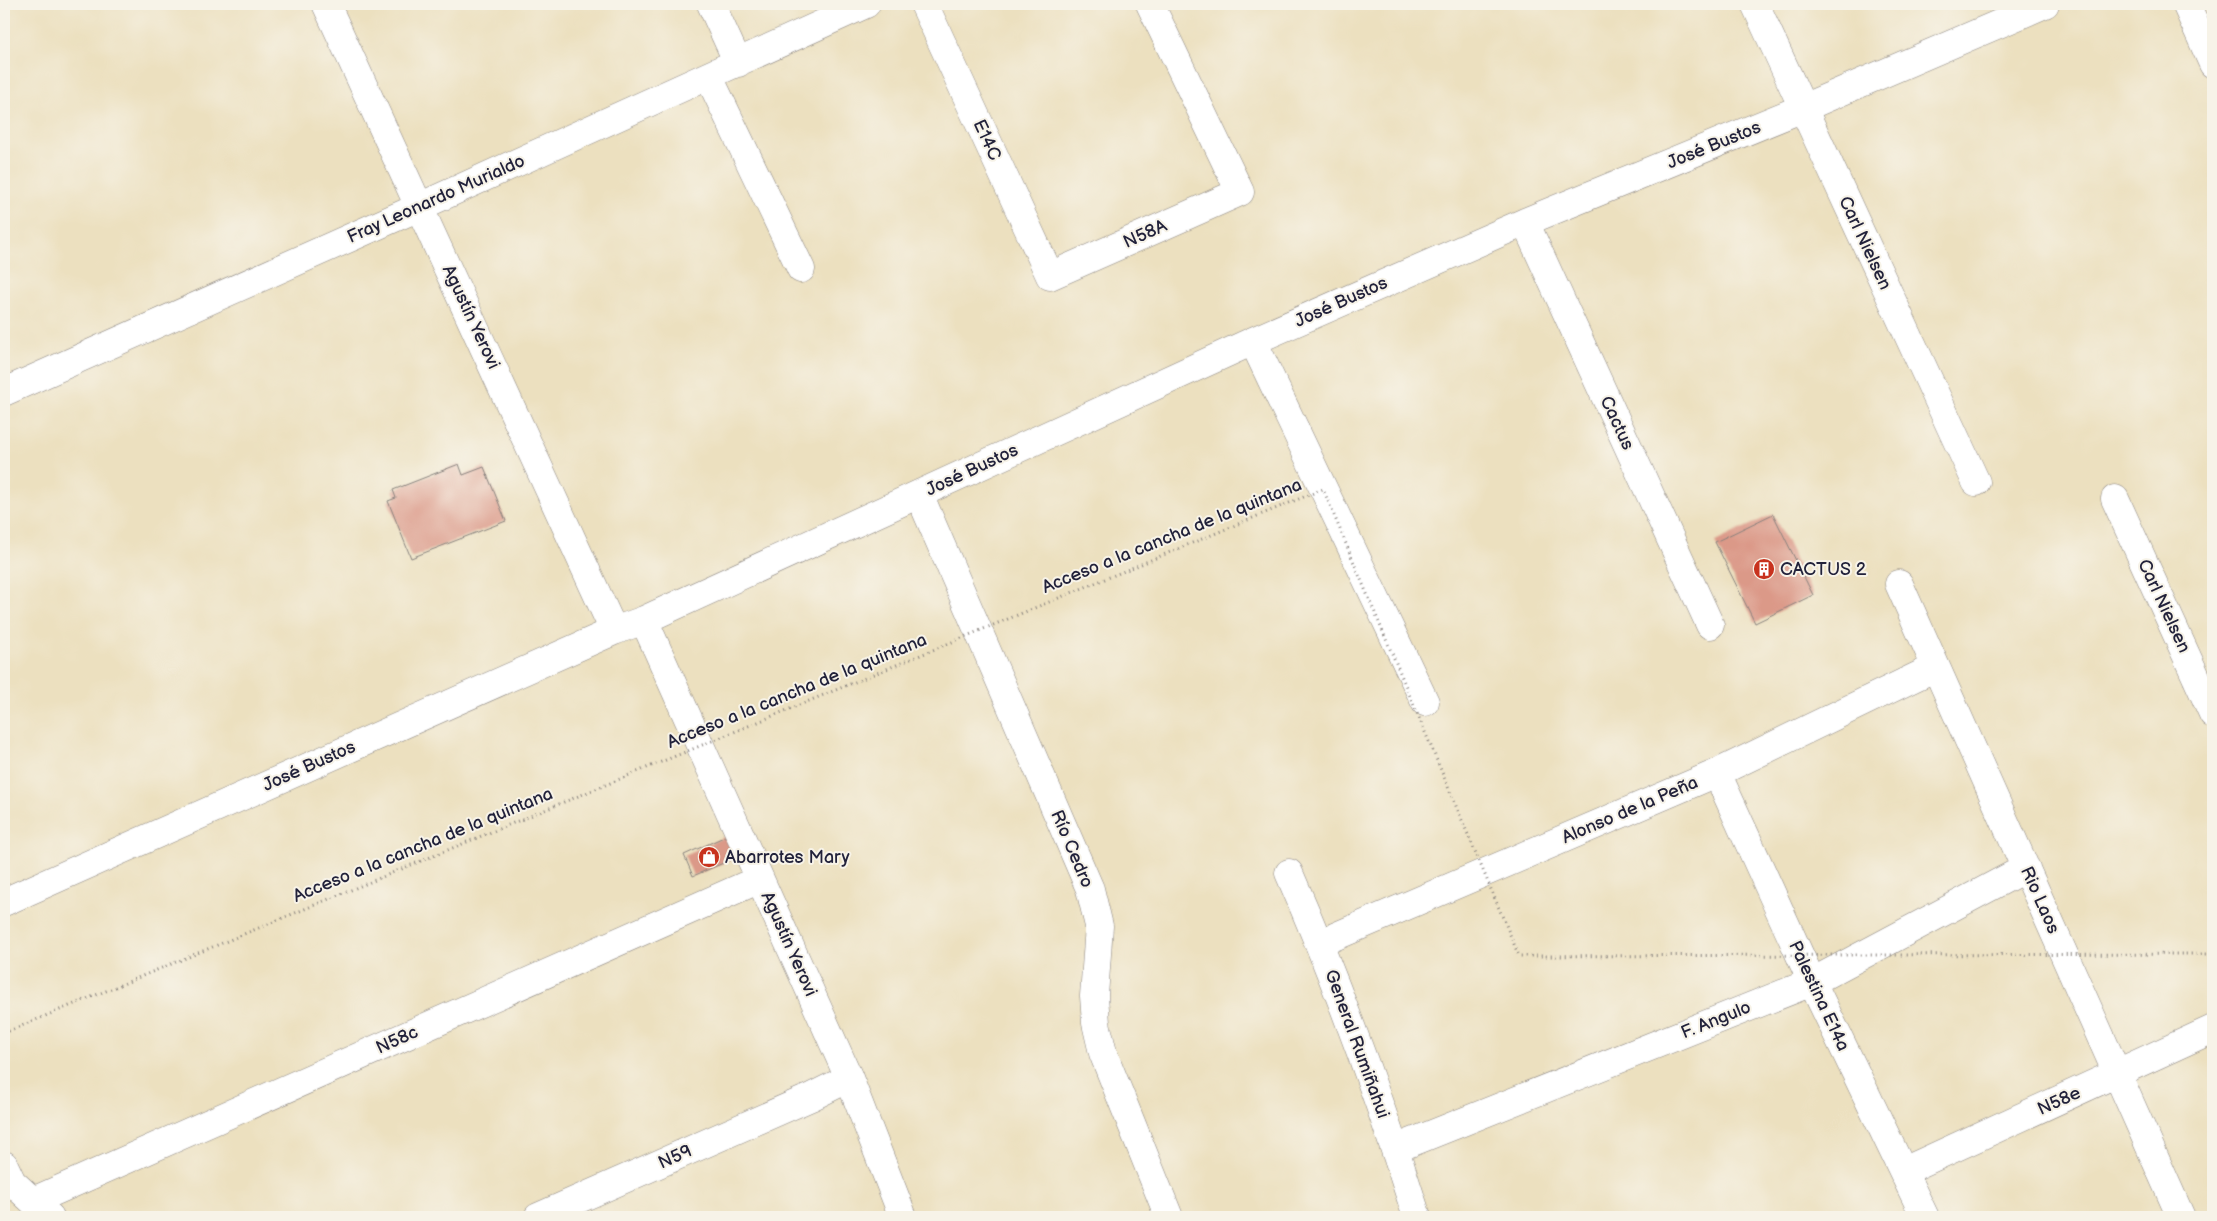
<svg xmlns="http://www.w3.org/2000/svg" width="2217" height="1221" viewBox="0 0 2217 1221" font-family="'Balsamiq Sans',sans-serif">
<rect width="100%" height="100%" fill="#f7f3e8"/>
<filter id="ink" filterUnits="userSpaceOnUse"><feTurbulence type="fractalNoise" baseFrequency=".02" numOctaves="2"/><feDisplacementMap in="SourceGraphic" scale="10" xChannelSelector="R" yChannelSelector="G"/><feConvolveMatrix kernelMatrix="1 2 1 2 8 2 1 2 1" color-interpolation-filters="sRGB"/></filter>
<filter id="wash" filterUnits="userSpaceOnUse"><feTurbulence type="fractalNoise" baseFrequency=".0096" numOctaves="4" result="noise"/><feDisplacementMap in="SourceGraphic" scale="20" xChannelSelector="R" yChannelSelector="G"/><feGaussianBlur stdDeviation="1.12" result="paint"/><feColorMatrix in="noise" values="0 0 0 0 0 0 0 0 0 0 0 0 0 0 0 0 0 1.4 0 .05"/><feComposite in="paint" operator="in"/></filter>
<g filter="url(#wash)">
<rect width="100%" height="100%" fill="#ece0bf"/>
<g id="blocks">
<!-- building -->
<path fill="#db9988" d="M459 464 463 475 484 467 506 521 411 558 388 501 396 498 393 490Z
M1773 514 1813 595 1755 623 1715 542Z
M726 836 735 858 693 876 684 855Z"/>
</g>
</g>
<g filter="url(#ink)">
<use href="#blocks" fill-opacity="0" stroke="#87817d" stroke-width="1"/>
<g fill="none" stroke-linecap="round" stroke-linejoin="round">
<!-- minor casing -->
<g stroke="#87817d" stroke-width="29">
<path id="minor" d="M326 4 614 631
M711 4 738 63
M924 4 1050 276 1240 192 1150 4
M1755 4 1976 482
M2186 4 2213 64
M709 77 801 269
M1525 222 1710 625
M1253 341 1425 702
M4 392 419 207 866 4
M919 494 1090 889 1099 926 1094 996 1096 1023 1103 1053 1169 1217
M2115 499 2213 714
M1899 584 2181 1217
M644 620 849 1078 903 1217
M1717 773 1812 982 1925 1217
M1289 873C1338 985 1380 1101 1417 1217
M4 902 614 631 644 620 1253 341 1525 222 1803 108 2045 4
M1320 943 1717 773 1936 667
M1395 1149 1812 982 2026 868
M4 1165 12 1182 50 1217
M1904 1171 2213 1029
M33 1201 760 879
M538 1217 811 1097 849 1078"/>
</g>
<!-- minor -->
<use href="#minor" stroke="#fff" stroke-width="28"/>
<!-- path-bridge -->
<path stroke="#87817d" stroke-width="3" stroke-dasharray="1 4" stroke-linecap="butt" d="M4 1033 1323 489 1519 956 2213 954"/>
</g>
</g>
<!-- icons -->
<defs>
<g id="building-disc" transform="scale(1.125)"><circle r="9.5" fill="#c8321e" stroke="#f7f3e8"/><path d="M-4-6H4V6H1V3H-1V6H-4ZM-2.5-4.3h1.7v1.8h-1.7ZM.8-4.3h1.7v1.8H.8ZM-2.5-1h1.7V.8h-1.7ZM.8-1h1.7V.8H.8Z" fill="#fff"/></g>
<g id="shop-disc" transform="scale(1.125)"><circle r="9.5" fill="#c8321e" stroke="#f7f3e8"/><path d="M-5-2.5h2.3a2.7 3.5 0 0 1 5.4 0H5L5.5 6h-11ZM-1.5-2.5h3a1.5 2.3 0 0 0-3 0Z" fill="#fff"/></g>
</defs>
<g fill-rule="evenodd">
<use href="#building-disc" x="1764" y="569"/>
<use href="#shop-disc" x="709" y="857"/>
</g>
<g text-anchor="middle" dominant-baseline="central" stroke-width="4" stroke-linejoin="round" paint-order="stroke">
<!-- street labels -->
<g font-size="18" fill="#22223b" stroke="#f7f3e8">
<text transform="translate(987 140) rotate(65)">E14C</text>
<text transform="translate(1714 145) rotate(-22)">José Bustos</text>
<text transform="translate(436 199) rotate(-24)">Fray Leonardo Murialdo</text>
<text transform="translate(1145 234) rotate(-24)">N58A</text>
<text transform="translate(1865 243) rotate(65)">Carl Nielsen</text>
<text transform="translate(1341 302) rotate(-24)">José Bustos</text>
<text transform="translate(471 317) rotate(65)">Agustín Yerovi</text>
<text transform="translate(1617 423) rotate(65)">Cactus</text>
<text transform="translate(972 470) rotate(-25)">José Bustos</text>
<text transform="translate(1172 536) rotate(-22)">Acceso a la cancha de la quintana</text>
<text transform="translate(2164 606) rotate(65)">Carl Nielsen</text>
<text transform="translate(797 691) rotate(-22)">Acceso a la cancha de la quintana</text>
<text transform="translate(309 766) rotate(-24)">José Bustos</text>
<text transform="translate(1630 810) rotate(-23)">Alonso de la Peña</text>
<text transform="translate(423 845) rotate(-22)">Acceso a la cancha de la quintana</text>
<text transform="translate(1072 849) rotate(67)">Río Cedro</text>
<text transform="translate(2040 900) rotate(66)">Rio Laos</text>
<text transform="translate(789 944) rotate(66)">Agustín Yerovi</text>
<text transform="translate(1819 996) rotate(65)">Palestina E14a</text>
<text transform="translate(1716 1020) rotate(-22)">F. Angulo</text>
<text transform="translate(397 1040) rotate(-24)">N58c</text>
<text transform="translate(1357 1044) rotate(70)">General Rumiñahui</text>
<text transform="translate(2059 1101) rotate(-24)">N58e</text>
<text transform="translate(675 1157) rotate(-24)">N59</text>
</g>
<!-- poi labels -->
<g font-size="18" fill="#22223b" stroke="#f7f3e8" text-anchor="start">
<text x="1780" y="569">CACTUS 2</text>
<text x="725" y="857">Abarrotes Mary</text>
</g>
</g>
<!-- margin -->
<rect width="2217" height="1221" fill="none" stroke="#f7f3e8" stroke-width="20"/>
</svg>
